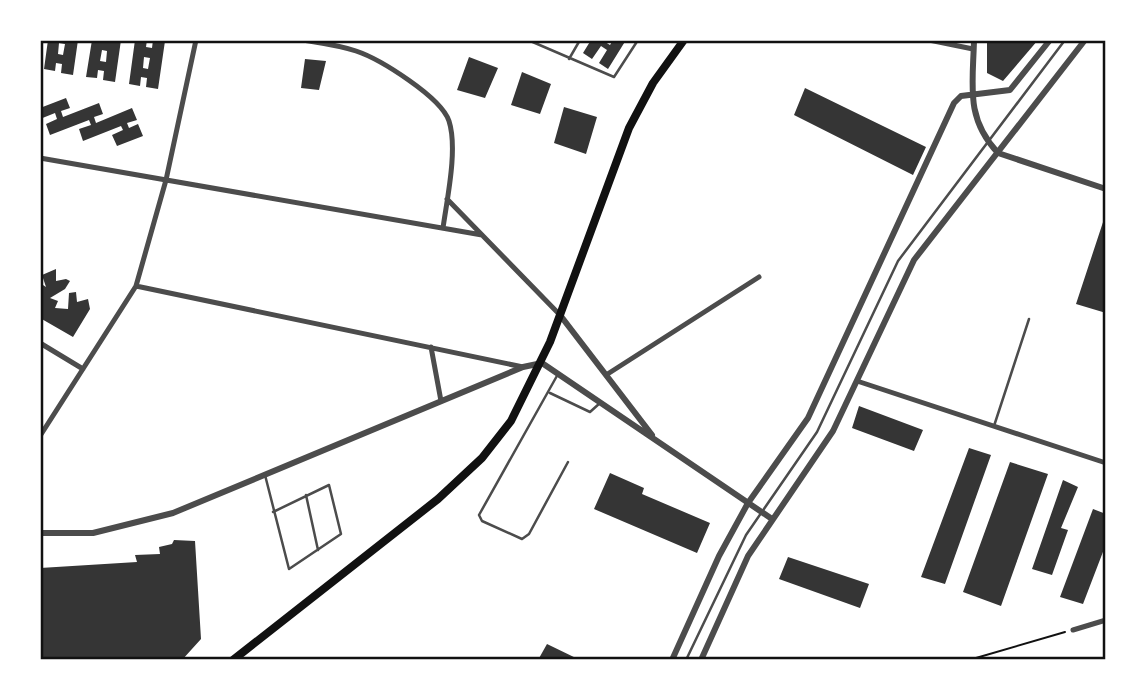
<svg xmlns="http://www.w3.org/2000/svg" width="1146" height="700" viewBox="0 0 1146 700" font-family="'Asap Condensed',sans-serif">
<rect width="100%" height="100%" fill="#fff"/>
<!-- building -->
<path fill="#353535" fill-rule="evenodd" d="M48 40H78L73 75 61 73 62 64 56 63 55 71 44 69ZM59 43 65 44 63 55 58 54Z
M92 40H121L115 82 103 80 104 71 98 70 97 78 86 77ZM102 50 107 51 106 62 100 61Z
M135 40H147L146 47 152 48 153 40 165 41 158 89 146 87 147 78 141 77 140 86 129 84ZM144 57 150 58 148 69 143 68Z
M591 40H602L610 45 613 40H626L608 69 599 63 607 50 601 46 592 59 583 53Z
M987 40H1038L1003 81 987 73Z
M469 57 498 68 485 98 457 90Z
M305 59 326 61 319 90 301 88Z
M522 72 551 84 540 114 511 105Z
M805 88 926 147 913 175 794 115Z
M66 98 70 108 61 111 63 117 99 103 103 114 94 117 96 123 132 108 137 120 127 123 129 128 138 124 143 136 117 146 112 135 123 130 121 126 83 141 79 129 91 125 89 120 50 135 46 124 57 119 55 113 40 119V108Z
M564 107 597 117 586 154 554 143Z
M1106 213V313L1076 304Z
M56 269V281L66 279 70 281 65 289 50 298 58 301 55 308 68 309 69 293 76 292 77 302 88 299 90 309 73 337 40 318V283L46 287 42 275Z
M859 406 923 430 914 451 852 428Z
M969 448 991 455 945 584 921 577Z
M1010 462 1048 474 1001 606 963 592Z
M610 473 644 488 642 494 710 523 697 553 594 509Z
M1063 480 1078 487 1061 528 1068 530 1052 575 1032 569Z
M1093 509 1106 514V544L1083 604 1060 597Z
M174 540 195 541 201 639 182 660H40V568L137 562 135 555 160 554 159 547 172 544Z
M788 557 869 584 860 608 779 579Z
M547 644 580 660H538Z"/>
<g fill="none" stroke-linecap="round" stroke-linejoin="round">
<!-- path -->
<path stroke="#111" stroke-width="2" d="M969 660 1065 632"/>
<!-- service -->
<path stroke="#4c4c4c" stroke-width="2.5" d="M528 40 614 77 638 40
M569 59 580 40
M558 374 479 515 482 521 522 539 529 534 568 462
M550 393 590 412 600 403
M994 426 1029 319
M265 475 289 569 341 534 329 485 273 512
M306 495 318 550
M686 660 746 535 817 432 898 261 1065 40"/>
<!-- minor -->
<path stroke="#4c4c4c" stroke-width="5" d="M303 40C321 43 339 45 356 51 380 59 441 97 449 121 458 149 447 199 443 228
M929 40 973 49
M40 158 482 235
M447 199 560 315
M136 286 523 367
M40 343 83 369
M431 347 441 401
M606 375 759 277
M857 381 1106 463
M40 436 136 286 166 180 196 40
M1073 630 1106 620"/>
<!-- tertiary -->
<path stroke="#4c4c4c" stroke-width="6" d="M974 40C973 85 965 118 998 153L1106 189
M560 315 652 435
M40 533H93L173 513 523 367 542 363 772 519
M672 660 719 556 748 503 808 418 954 103 961 96 1010 90 1050 40
M701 660 748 556 833 431 914 260 1085 40"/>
<!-- primary -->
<path stroke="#111" stroke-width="8" d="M233 660 438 499 482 458 511 421 550 342 629 128 653 83 684 40"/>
</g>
<!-- border -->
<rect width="1146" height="700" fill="none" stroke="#ffffff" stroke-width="84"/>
<rect x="42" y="42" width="1062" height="616" fill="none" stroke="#111" stroke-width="2.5"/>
</svg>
